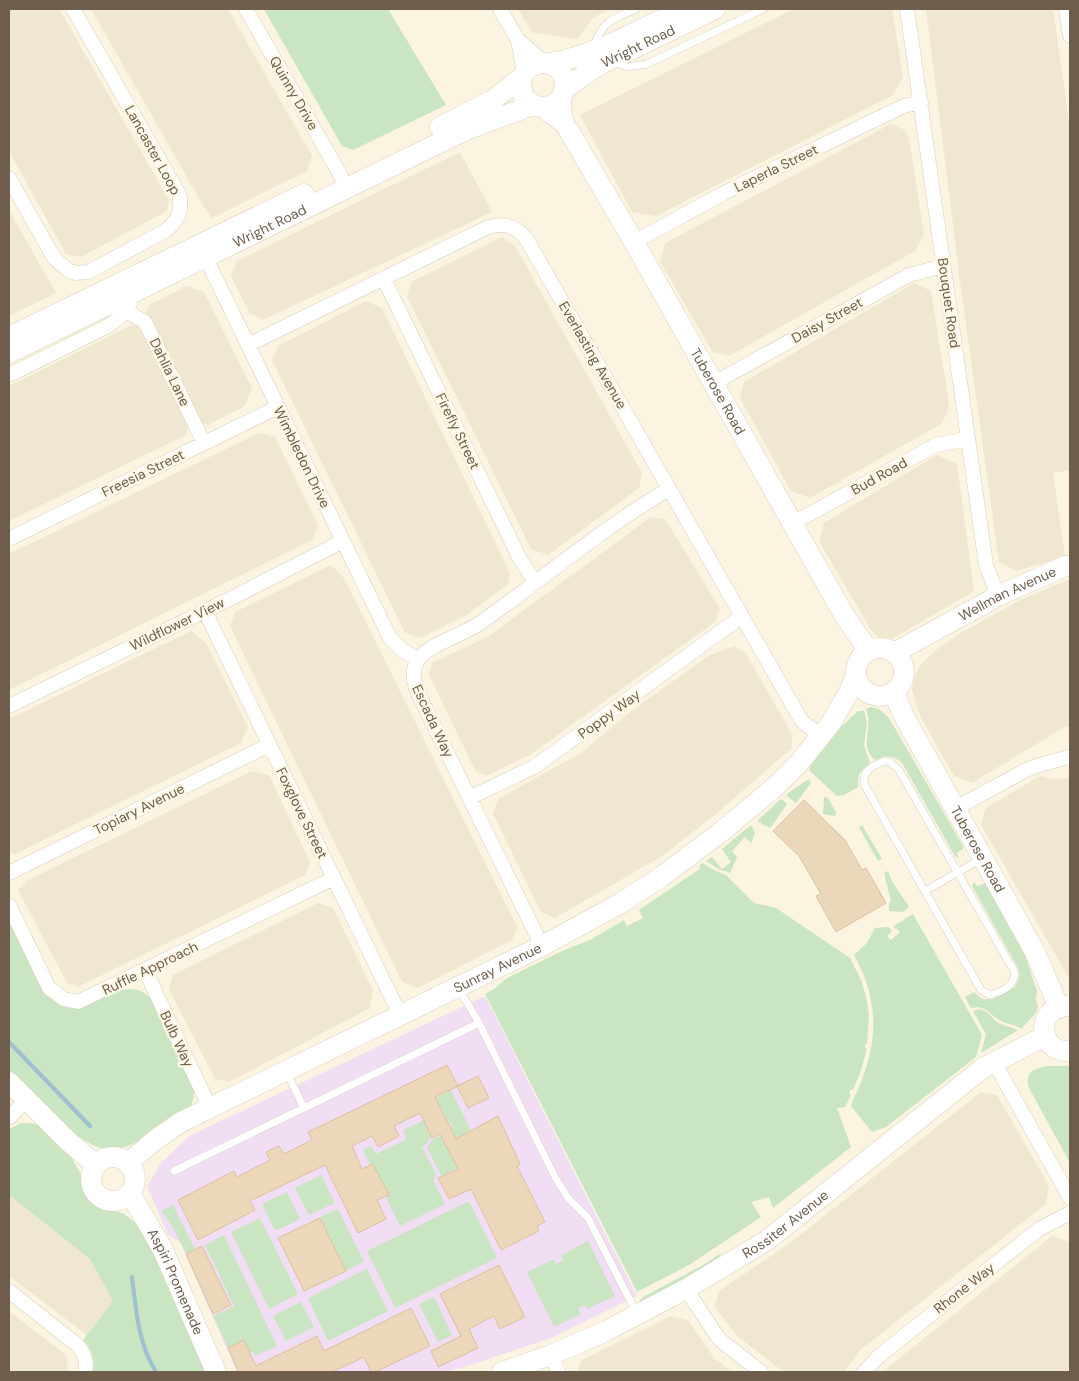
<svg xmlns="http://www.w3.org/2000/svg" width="1079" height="1381" viewBox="0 0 1079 1381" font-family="'DM Sans',sans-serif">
<rect width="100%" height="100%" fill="#faf4e1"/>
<!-- residential -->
<path fill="#f0e7d0" d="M9 9H59L169 200 167 211 81 257 66 254 9 151Z
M91 9H228L312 156 307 171 212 218 204 207Z
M518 9H610L593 18 577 39 532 32Z
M794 9H892L903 77 893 95 656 216 632 212 580 115Z
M926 9H1053L1070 128V470L1053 473 1065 557 1016 571 999 562 960 281Z
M891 124 905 130 909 138 924 235 915 251 729 356 713 352 660 262 665 243Z
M460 152 492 212 263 320 250 314 231 276 237 261Z
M9 210 56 293 9 316Z
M502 237 515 246 642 473 639 488 548 555 531 549 407 296 411 282Z
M914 283 931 291 949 403 947 413 941 424 810 498 791 491 740 398 744 382Z
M187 286 204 292 252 388 245 406 208 425 200 422 146 312 149 305Z
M366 301 382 308 510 573 508 584 465 616 420 638 405 633 272 360 278 346Z
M132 325 139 327 188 426 186 435 9 521V386Z
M259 433 275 437 318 525 312 540 9 690V554Z
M937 455 957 464 974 591 890 640 881 639 872 632 819 541 824 523Z
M651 517 665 519 720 609 715 622 531 754 488 775 476 772 429 675 432 663 489 636Z
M331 565 344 578 517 927 512 940 418 988 402 982 230 626 235 612Z
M1068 580H1070V727H1065L972 783 954 776 921 718 916 704 912 689 915 676 921 664 936 650 959 634 1024 598Z
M191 631 206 643 248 727 241 743 15 854 9 852V719Z
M734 646 745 652 792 734V748L716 814 662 856 555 918 541 912 493 814 498 799 581 753 629 713 708 656Z
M252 771 269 775 310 862 305 875 78 987 67 983 18 890 28 880Z
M1040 776 1055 779 1070 778V980L981 825 986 808Z
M318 903 333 908 373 990 370 1008 229 1082 215 1079 169 989 173 975Z
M981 1092 997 1095 1049 1186 1046 1204 860 1350 844 1372H784L737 1336 715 1307 719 1291 790 1243Z
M9 1195 90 1259 113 1301 87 1335 9 1276Z
M1052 1236 1070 1242V1372H882Z
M9 1311 66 1355 68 1372H9Z
M671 1316 688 1320 714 1358 733 1372H577L582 1360Z"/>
<!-- education -->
<path fill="#f1def5" d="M485 996 637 1296 551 1338 468 1366 444 1372H237L180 1242 168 1235 147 1186 161 1163 189 1136Z"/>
<!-- green -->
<path fill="#c9e5c1" d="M264 9H388L446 105 353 150 342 146Z
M871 707 879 709 889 718 963 846V849L957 853 959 858 955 856 902 763C893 755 886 755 875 760 858 745 874 728 866 709Z
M858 711H864L867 723 864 745 870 764C860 770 857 775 858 787L844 795 837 796 809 770 811 765 840 728Z
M807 780H809L811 783 796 803 787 796V794Z
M824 797 828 798 836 812 835 816 823 814Z
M781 799 787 804 772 826 770 828 757 821Z
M751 825 755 833 751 843 745 837 732 851 737 857 730 873 718 869 706 861 712 857 722 869 731 862 722 849Z
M862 825 882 859 878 861 859 827Z
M702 863 716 871 726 875 754 903 776 908 850 958 861 980 866 997 869 1015 867 1044H865V1048L867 1049 861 1070 853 1090 851 1089 849 1093 851 1095 845 1107 837 1108 851 1147 773 1208 769 1197 751 1202 761 1217 689 1265 637 1292 485 994 494 989 507 978 562 951 590 940 624 920 627 926 643 918 639 910 701 868 699 866Z
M888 871C892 884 902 895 909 907L903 912 889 911V903L891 901 884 873Z
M974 882 978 886 985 883 1023 950 1037 991 1036 1000 1038 1006 1036 1013 1021 1029C1015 1024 1008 1025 1001 1021 990 1015 986 1004 971 1008L965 997 974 992 982 999H993L1015 987 1020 975 1018 968 972 886Z
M913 914 982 1035 976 1057 886 1127 872 1132 851 1106C854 1096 861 1085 864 1074 879 1032 876 994 854 955L867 943 875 928 888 927 892 931 887 936 891 940 900 932 896 928 895 929 894 926 903 920 904 921 905 918Z
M9 919C18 937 27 956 36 974 40 982 43 992 49 997 85 1031 121 965 151 999L190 1078 195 1091 191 1107C170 1120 139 1146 114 1150 83 1153 30 1093 9 1072Z
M980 1009 987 1012 998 1023 1018 1030 981 1053 986 1034 973 1011Z
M1047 1066H1070V1163L1028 1086C1026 1071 1034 1069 1047 1066Z
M451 1090 483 1155 441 1176 427 1148 433 1139 449 1132 452 1125 446 1119 443 1109 440 1108C430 1112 423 1116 413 1110Z
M424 1120 433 1133 428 1142 422 1147 436 1174 433 1181 445 1204 400 1226 363 1150 371 1146 376 1154 407 1139 403 1130Z
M22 1123 38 1124 70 1155 94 1198 103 1205 124 1214 138 1225 147 1237 209 1372H93C94 1359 93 1350 83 1340L113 1301 90 1259 9 1195V1129Z
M321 1175 335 1203 309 1215 295 1188Z
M287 1192 300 1219 275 1231 262 1204Z
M469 1201 497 1258 395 1308 367 1251Z
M173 1205 195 1249 186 1253 172 1226 161 1211Z
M338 1209 364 1262 346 1271 320 1217Z
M260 1218 298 1294 269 1309 231 1232Z
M224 1235 277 1346 255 1356 253 1352H250L244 1341 228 1348 213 1316 234 1306 205 1245Z
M588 1241 615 1296 587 1309 585 1305 578 1308 581 1314 554 1327 527 1272 554 1259 556 1264 563 1260 561 1255Z
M721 1253 719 1260 641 1303 639 1302 643 1297 705 1264Z
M367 1269 388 1311 328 1341 308 1298Z
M434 1297 452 1335 438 1342 419 1304Z
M301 1302 314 1327 286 1341 273 1316Z"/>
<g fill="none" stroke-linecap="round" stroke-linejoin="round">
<!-- stream -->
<path stroke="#9fc0d1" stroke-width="4" d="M9 1042 90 1126
M132 1277C136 1310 138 1343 156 1372"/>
</g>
<!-- building -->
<path fill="#ecd7bb" stroke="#ddc19d" d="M804 800 845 840 862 870 866 868 886 903 836 932 816 896 821 894 799 856 773 831Z
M447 1065 458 1086 435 1097 456 1139 498 1116 520 1164 517 1166 545 1222 537 1226 539 1231 501 1250 471 1189 449 1199 438 1178 458 1169 440 1134 432 1138 420 1113 394 1126 399 1136 378 1147 372 1136 352 1146 362 1169 373 1164 389 1195 377 1200 386 1219 358 1233 325 1165 250 1201 255 1210 198 1240 178 1200 234 1171 237 1177 270 1160 266 1152 279 1146 284 1154 312 1140 308 1132Z
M478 1076 489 1098 468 1108 457 1086Z
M320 1218 346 1271 304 1291 278 1238Z
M202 1246 231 1305 213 1314 186 1254Z
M499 1265 525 1317 500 1329 494 1316 469 1329 478 1348 438 1367 431 1351 461 1336 440 1294Z
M411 1308 430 1346 375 1372H371L364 1357 332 1372H239L228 1348 244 1340 256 1366 317 1336 324 1351Z"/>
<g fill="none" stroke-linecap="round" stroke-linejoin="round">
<!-- lane casing -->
<g stroke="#dacfbc" stroke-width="8">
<path id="lane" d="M594 46C603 20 612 20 636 9
M615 62 627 67 647 64 763 9
M884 761 890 762 899 770 1014 971C1017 985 1002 992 990 995L981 990 864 784C863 770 872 766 884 761Z
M925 891 981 859
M458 987 479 1023 555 1177 568 1198 588 1218 636 1312
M287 1073 304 1108 479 1023
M174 1171 304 1108"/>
</g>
<!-- street casing -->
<g stroke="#dacfbc" stroke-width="15">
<path id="street" d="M246 9 341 176
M500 9 518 40 524 73
M907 9 986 565 998 596
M1066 9 1070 36
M518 40 545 63
M564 94V111L569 131
M538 107 569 131
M9 178 54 258 69 271 76 273 88 272 165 231C178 221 183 211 179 194L73 9
M634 242 724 193 887 114 904 106 921 102
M202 250 390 638 401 649 418 660
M384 279 519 557 535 582
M126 311 145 322 204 443
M248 345 486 228C503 222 516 225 527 240L800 718 804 723 821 736
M9 375 106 327C116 321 124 315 130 304
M714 383 909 275 943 266
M793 523 936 445 968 439
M9 539 278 407
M205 611 400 1015
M9 706 234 597 343 541
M469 798 534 767 741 617
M956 808 1026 770 1039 765 1069 757
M9 873 269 745
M9 905 49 988 64 999 78 1002 334 878
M542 946 418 693C413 681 411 667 420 657 432 643 463 635 480 623 543 579 602 528 669 489
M145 970 210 1108
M994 1062 1070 1198
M9 1118 26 1100
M686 1289 719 1339 761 1372
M9 1291 76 1344C84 1352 88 1361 85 1372
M551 1355 558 1372
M864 1372 879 1356 1039 1229 1070 1213"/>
</g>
<!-- secondary casing -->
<g stroke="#ded1b9" stroke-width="21">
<g id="secondary">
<circle cx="543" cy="85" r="22"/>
<path d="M549 63C591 58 644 27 683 9"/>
<path id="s1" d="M565 89 585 74 599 65 715 9"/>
<path d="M440 127 493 100 522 77"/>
<path id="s2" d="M569 131 634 242 844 615 869 651"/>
<path d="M9 337 304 194"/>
<path id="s3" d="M9 353 466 130 533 105"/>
<circle cx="880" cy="672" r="24"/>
<path id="s4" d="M894 653 998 596 1065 566H1070"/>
<path id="s5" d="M895 691 898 703 906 720 1035 952 1059 1008"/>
<path d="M1070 1006C1035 1005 1036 1053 1070 1051"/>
<path d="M9 1082 69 1142 96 1165"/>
<circle cx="113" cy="1179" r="22"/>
<path id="s6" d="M128 1163 155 1140 181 1122 542 946 621 903 661 877 721 832 776 786 799 763 831 723 849 692 856 675"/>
<path id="s7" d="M130 1194 150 1227 163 1250 216 1372"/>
<path id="s8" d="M502 1372 551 1355 606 1331 686 1289 766 1241 983 1068 1045 1036"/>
</g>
</g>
<!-- lane -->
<use href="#lane" stroke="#fff" stroke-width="7"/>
<!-- street -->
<use href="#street" stroke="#fff" stroke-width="14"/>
<!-- secondary -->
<use href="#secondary" stroke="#fff" stroke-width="20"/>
</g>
<g text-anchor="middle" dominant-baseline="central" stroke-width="5" stroke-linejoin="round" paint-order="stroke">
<!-- street labels -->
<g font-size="14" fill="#6e5d4a" stroke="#fdf8e6">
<text stroke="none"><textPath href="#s1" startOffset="85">Wright Road</textPath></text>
<text transform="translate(294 93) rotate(60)">Quinny Drive</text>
<text transform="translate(153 150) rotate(61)">Lancaster Loop</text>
<text transform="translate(776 168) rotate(-26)">Laperla Street</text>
<text stroke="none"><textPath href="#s3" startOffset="290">Wright Road</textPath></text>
<text transform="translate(949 303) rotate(82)">Bouquet Road</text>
<text transform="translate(827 320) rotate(-29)">Daisy Street</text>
<text transform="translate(593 355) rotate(60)">Everlasting Avenue</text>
<text transform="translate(170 372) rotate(64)">Dahlia Lane</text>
<text stroke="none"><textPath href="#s2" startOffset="300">Tuberose Road</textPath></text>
<text transform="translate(458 431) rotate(64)">Firefly Street</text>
<text transform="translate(302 457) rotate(64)">Wimbledon Drive</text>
<text transform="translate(143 473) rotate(-26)">Freesia Street</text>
<text transform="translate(879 476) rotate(-29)">Bud Road</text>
<text stroke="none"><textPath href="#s4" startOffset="128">Wellman Avenue</textPath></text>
<text transform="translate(177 624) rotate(-26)">Wildflower View</text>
<text transform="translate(609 714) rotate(-36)">Poppy Way</text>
<text transform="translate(433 721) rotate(65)">Escada Way</text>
<text transform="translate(139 809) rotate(-26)">Topiary Avenue</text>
<text transform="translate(302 813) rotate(64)">Foxglove Street</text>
<text stroke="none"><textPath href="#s5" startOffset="179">Tuberose Road</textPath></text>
<text transform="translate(150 968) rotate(-26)">Ruffle Approach</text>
<text stroke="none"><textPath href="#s6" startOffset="419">Sunray Avenue</textPath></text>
<text transform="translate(177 1039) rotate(65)">Bulb Way</text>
<text stroke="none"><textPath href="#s8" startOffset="321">Rossiter Avenue</textPath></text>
<text stroke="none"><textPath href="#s7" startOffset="99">Aspiri Promenade</textPath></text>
<text transform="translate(964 1288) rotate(-38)">Rhone Way</text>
</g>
</g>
<!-- border -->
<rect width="1079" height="1381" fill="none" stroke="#6e5d4a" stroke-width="20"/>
</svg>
